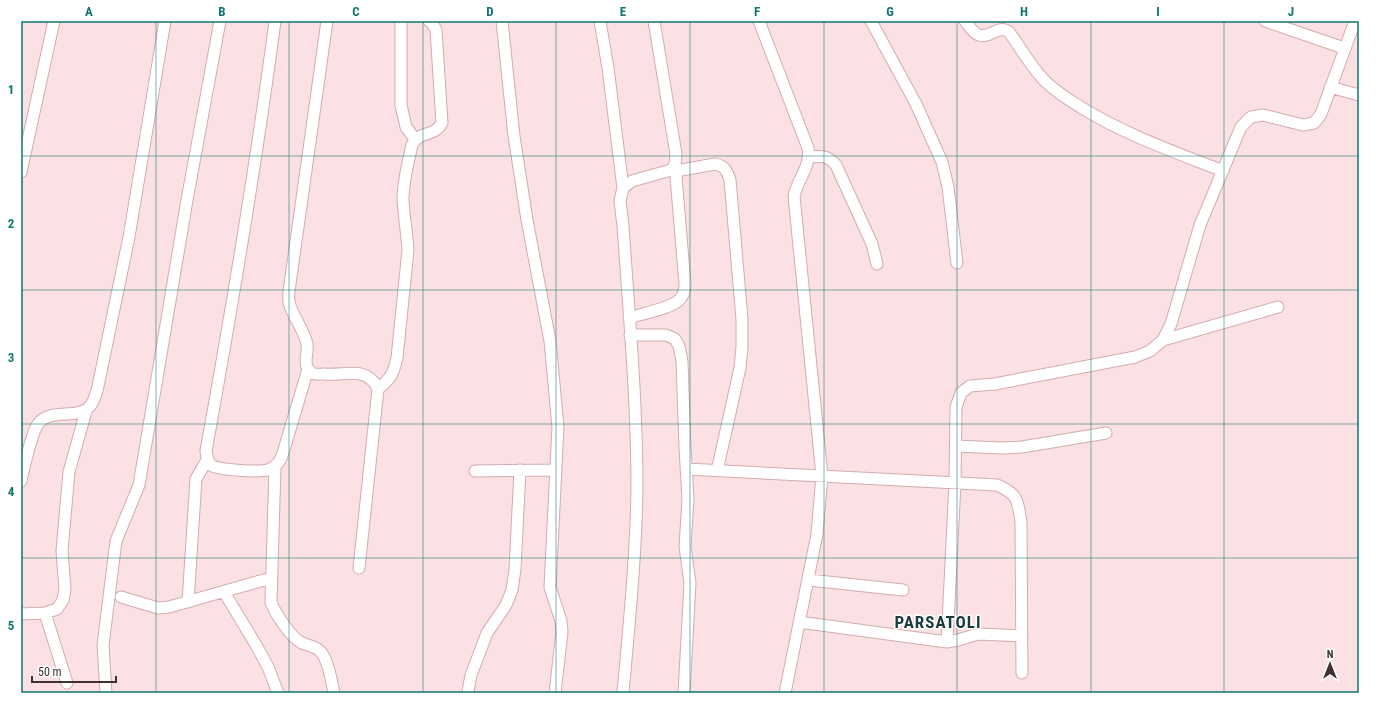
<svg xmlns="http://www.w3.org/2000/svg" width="1380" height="714" viewBox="0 0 1380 714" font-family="'Roboto Condensed',sans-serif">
<rect width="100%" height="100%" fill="#fbe1e3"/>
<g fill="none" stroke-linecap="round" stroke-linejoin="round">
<!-- minor casing -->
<g stroke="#d4abae" stroke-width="13">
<path id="minor" d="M275 21C256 165 232 308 206 451 207 456 207 461 211 465 217 470 263 473 270 469 277 466 281 460 283 453L308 369
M327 21 290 284C289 290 288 296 289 302 292 316 304 329 307 344 309 354 301 365 312 373 315 375 320 374 324 374 345 376 367 365 378 389L359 568
M401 21V105L406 127 415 139
M502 21 514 136 527 220 550 341 558 427 550 587 561 621 562 632 555 693
M600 21 608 68 623 188
M759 21 808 148C811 167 798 178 794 196L822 476 817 534 785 693
M871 21 916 104 942 162 948 187 957 263
M965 21C969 26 973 33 979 35 990 39 998 24 1009 32 1020 47 1030 65 1043 79 1054 91 1068 99 1082 108 1126 135 1175 152 1223 171
M1265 21 1344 48
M1330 87 1359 95
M810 157C822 156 827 155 836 165L872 244 877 264
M676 171 715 164C725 166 727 171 730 180L742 319V347L740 368 717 471
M21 172 54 21
M629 318C641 314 673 308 680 299 684 295 685 289 685 284L675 165
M630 335H666L675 339 679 346 682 361 685 448 688 498 685 547 690 583 684 693
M1163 340 1278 307
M378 389C391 378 393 375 397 358L408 250C407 233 404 217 403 200 403 181 408 163 412 145 420 129 432 139 442 123L436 30 432 23 429 21
M956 446 1001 448 1022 447 1106 433
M275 466 271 602C275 613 291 638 302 643 309 646 316 646 321 652 328 660 332 682 334 693
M686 469 997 485C1019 495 1017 499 1021 522L1022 673
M475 471 556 470
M21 481C24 468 31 434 38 424 50 407 79 421 91 405 94 401 95 395 97 391L129 237 165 21
M809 580 903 590
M224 592 256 645 268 667 278 693
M121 597 158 608 169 607 271 578
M188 602 196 479 207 460
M45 613 67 683
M21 614 45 613 57 609 63 600 65 590 62 551 69 472 86 411
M799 622 947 642 958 640 978 634 1022 636
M947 642 955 483 956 407 961 393 970 386 995 384 1135 357 1150 351 1163 340 1171 324 1200 225 1241 127 1251 117 1263 115 1303 125 1314 123 1321 114 1355 21
M106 693 103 645 116 541 139 485 187 200 220 21
M469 693 468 691 471 675 487 633 506 605 512 590 515 569 520 470
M623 693C629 625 636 557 637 488 637 401 629 313 623 226L620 201 623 188 632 181 671 170 675 165 676 154 654 21"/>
</g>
<!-- minor -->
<use href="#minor" stroke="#fff" stroke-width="11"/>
</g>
<!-- grid -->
<path fill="none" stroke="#0f766e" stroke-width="1" stroke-opacity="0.55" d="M156 21V693M289 21V693M423 21V693M556 21V693M690 21V693M824 21V693M957 21V693M1091 21V693M1224 21V693M21 156H1359M21 290H1359M21 424H1359M21 558H1359"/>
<g text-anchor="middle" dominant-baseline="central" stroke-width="3" stroke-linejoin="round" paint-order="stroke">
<!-- district labels -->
<g font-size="17" font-weight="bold" letter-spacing="1" fill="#183a3a" stroke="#fff">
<text x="938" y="622">PARSATOLI</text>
</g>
</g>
<!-- border -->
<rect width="1380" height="714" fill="none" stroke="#ffffff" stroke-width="44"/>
<!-- north arrow -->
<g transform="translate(1330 664)" stroke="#ffffff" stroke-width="3" paint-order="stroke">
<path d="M0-3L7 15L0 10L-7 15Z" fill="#403031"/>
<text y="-6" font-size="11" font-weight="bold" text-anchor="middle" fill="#403031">N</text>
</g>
<!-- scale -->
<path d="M32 676v6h84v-6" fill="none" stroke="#403031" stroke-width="2"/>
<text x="38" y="676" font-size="12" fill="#403031" stroke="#ffffff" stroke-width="3" paint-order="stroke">50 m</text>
<rect x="22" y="22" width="1336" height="670" fill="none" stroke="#0f766e" stroke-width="1.5"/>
<g font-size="13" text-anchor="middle" font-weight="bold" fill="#0f766e">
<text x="89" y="16">A</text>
<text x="222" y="16">B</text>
<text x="356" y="16">C</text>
<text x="490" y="16">D</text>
<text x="623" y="16">E</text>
<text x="757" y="16">F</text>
<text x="890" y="16">G</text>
<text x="1024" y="16">H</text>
<text x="1158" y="16">I</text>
<text x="1291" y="16">J</text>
<text x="11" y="94">1</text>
<text x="11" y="228">2</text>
<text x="11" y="362">3</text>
<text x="11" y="496">4</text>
<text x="11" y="630">5</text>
</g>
</svg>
